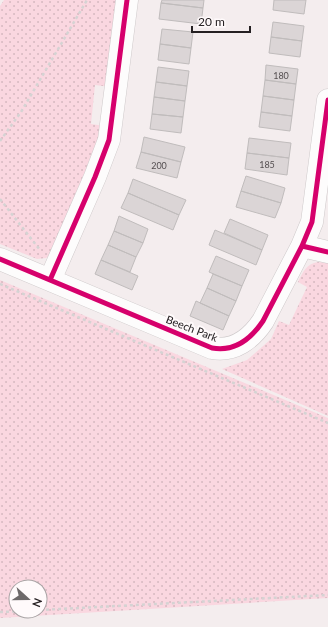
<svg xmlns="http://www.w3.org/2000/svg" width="328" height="627" viewBox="0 0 328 627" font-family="Lato,sans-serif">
<defs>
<pattern id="grass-dots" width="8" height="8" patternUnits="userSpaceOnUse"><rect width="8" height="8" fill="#fad7e0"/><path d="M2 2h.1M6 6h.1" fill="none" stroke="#d6b8c0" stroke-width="1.8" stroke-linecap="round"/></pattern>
</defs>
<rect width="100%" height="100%" fill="#f4edee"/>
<!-- grass -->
<path fill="url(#grass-dots)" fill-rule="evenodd" d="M4 0H120L111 87 95 85 91 124 105 126 54 252 46 258 37 259 0 244V6Z
M318 262 328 263V416L222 369 247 360 271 339 279 321 289 325 307 287 298 282C303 272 306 264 318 262Z
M0 280 328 418V598L0 618ZM16 587H40V611H16Z"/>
<!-- building -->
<path fill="#dbd5d6" stroke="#c0bcbc" d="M162 0H204L203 8 161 3Z
M274 0H306L304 14 273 10Z
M161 3 203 8 201 24 159 19Z
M273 22 304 26 302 41 271 37Z
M162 29 193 32 191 48 160 44Z
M271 37 302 41 300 57 269 53Z
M160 44 191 48 189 64 158 60Z
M266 65 298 69 296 84 265 80Z
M158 67 189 71 187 86 156 82Z
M265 80 296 84 294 100 263 96Z
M156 82 187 86 185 101 154 97Z
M263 96 294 100 292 116 261 112Z
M154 97 185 101 183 117 152 114Z
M261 112 292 116 290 131 259 127Z
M152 114 183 117 181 133 150 129Z
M144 137 185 147 181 162 141 152Z
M249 138 291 143 289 158 247 153Z
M141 152 181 162 177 178 136 168Z
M247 153 289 158 287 175 245 169Z
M246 176 285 188 281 203 241 191Z
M133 179 186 200 179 215 128 193Z
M241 191 281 203 275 218 236 207Z
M128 193 179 215 173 230 121 208Z
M119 216 148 229 143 243 114 231Z
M230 219 268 235 262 250 224 233Z
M215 230 262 250 256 265 209 245Z
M114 231 143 243 136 257 108 245Z
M108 245 136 257 130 272 101 260Z
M216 256 249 270 242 286 209 272Z
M101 260 138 276 132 290 95 274Z
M213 274 242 286 236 301 207 288Z
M207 288 236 301 229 316 200 303Z
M196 301 229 316 223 330 190 316Z"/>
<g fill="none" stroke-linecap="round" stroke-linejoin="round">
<!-- minor casing -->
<g stroke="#cec9ca" stroke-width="23">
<path id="minor" d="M328 100 312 222 302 246 328 252
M0 259 212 348C234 352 251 339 263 321L302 246
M50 280 95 177 109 140 127 0"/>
</g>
<!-- path -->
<path stroke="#d5d3d3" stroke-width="2.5" stroke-dasharray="3 3" stroke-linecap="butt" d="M0 141 21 112 87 0
M0 199 40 250
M0 284 328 423
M40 610 328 595
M0 612 26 611"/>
<!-- minor -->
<use href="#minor" stroke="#fdfcfc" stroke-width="22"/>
<!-- cycleway casing -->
<g stroke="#fffafb" stroke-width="8">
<path id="cycleway" d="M328 100 312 222 302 246 328 252
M0 259 212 348C234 352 251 339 263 321L302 246
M50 280 95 177 109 140 127 0"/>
</g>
<!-- cycleway -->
<use href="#cycleway" stroke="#d6006c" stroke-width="5"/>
</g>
<g text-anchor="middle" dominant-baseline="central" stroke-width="4" stroke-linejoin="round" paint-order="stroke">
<!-- number labels -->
<g font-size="9" fill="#544e50">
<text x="281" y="75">180</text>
<text x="267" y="164">185</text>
<text x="159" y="165">200</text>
</g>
<!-- street labels -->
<g font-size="11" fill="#252022" stroke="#fffafb">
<text transform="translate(192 328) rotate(21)">Beech Park</text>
</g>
</g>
<!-- north arrow -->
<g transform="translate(28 599) rotate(111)"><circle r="19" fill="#fffafb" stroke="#a8a3a4"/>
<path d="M0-3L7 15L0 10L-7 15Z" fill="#6d6869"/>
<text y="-6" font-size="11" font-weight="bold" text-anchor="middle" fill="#252022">N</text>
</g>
<!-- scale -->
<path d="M192 26v6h58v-6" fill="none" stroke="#252022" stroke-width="2"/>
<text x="198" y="26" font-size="12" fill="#252022" stroke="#fffafb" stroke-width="3" paint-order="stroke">20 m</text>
</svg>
